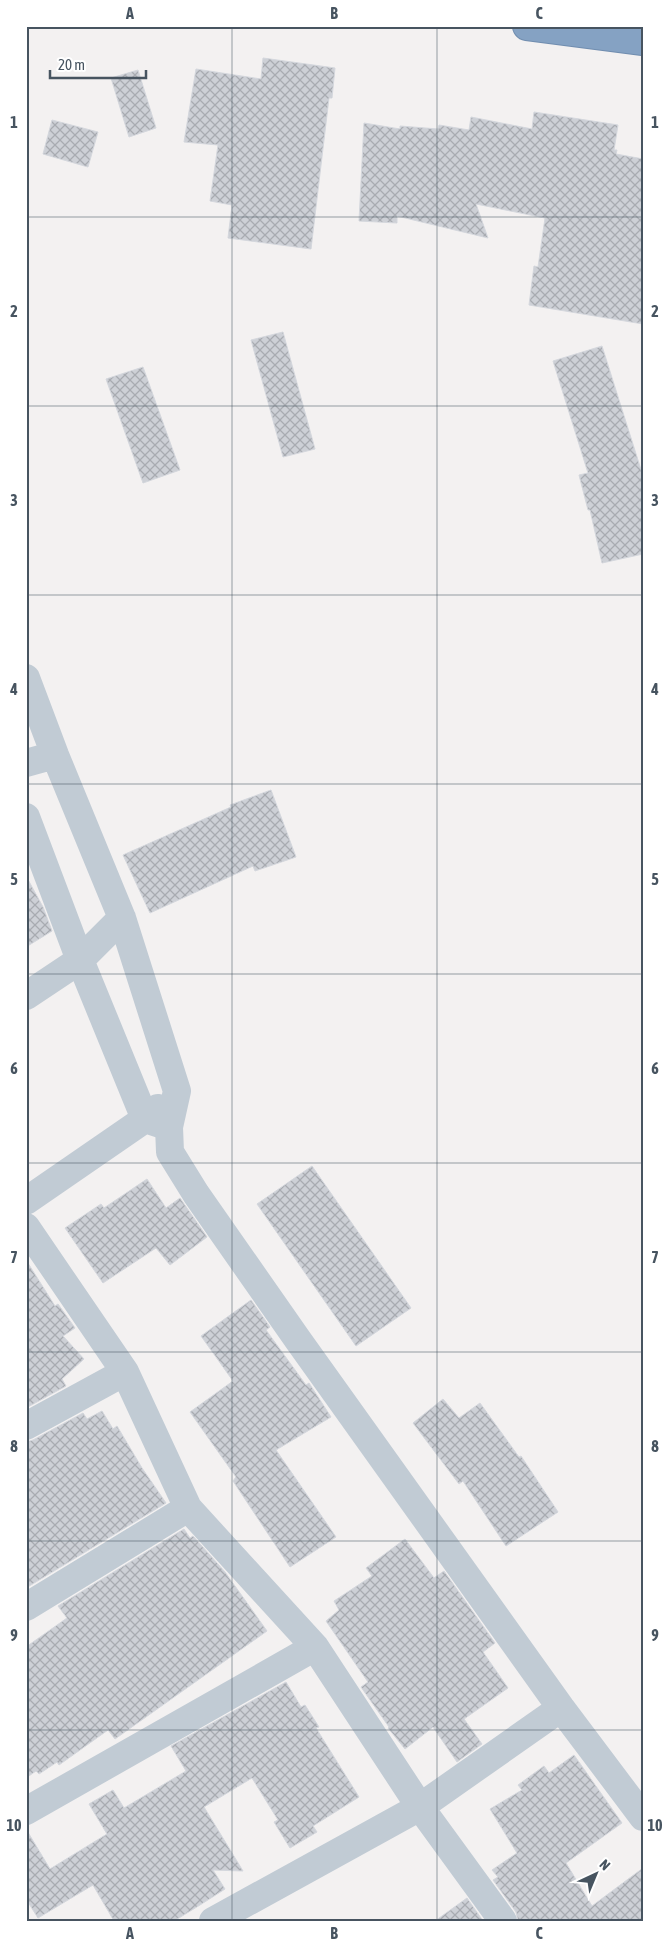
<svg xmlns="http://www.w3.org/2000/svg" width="669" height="1947" viewBox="0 0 669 1947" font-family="'Asap Condensed',sans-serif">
<defs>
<pattern id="building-cross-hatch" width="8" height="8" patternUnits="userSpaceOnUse" patternTransform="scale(1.25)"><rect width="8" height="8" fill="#cdd0d6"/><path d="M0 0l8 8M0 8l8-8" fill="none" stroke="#a8abb1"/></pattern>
</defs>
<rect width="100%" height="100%" fill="#f3f1f1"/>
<!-- building -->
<path fill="url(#building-cross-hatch)" stroke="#d4d7dd" d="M263 58 335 68 332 98H329L311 249 228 238 232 205 210 201 218 145 184 142 196 69 261 79Z
M138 70 156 128 129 137 111 78Z
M534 112 618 125 614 150H617L616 154 643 159V324L529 305 534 266 538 267 545 218 476 204 488 238 397 216V223L359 221 364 123 400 129V126L438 129 439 125 469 130 471 117 532 129Z
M52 120 98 132 88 167 43 154Z
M283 332 315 449 283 457 251 340Z
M602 346 643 476V554L602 563 590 510H588L579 475 588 473 553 361Z
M143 367 180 470 143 483 106 379Z
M271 790 296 857 255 871 253 866 150 913 123 855 231 807 230 805Z
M26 876 43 907 52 931 26 947Z
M312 1166 411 1308 356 1346 257 1204Z
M147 1179 166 1208 180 1198 207 1237 170 1265 156 1248 103 1283 65 1228 101 1204 104 1208Z
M26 1260 55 1306 58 1304 75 1328 63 1336 84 1359 62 1379 66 1386 26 1408Z
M251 1300 270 1327 266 1330 306 1385 309 1383 331 1417 276 1450 336 1537 290 1567 233 1481 236 1477 190 1412 233 1381 201 1336Z
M443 1399 459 1418 480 1403 519 1457 521 1456 558 1512 506 1546 463 1481 459 1484 413 1423Z
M102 1411 113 1429 117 1426 142 1468 166 1503 26 1588V1442L33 1440 83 1413 87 1419Z
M184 1529 190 1538 193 1536 225 1572 267 1631 115 1739 108 1730 59 1765 57 1762 39 1774 36 1771 26 1778V1647L67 1618 58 1606Z
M405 1539 434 1578 444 1571 495 1643 483 1652 508 1688 464 1719 482 1744 457 1762 433 1727 405 1749 388 1728 389 1727 361 1687 368 1682 326 1621 339 1610 334 1601 372 1576 366 1568Z
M286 1682 301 1707 305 1705 319 1727 316 1728 359 1797 313 1826 317 1832 290 1848 274 1822 278 1820 252 1778 204 1807 243 1871 213 1870 225 1889 200 1905 174 1921H114L93 1885 38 1918 26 1899V1829L50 1869 107 1834 89 1804 113 1790 124 1808 186 1771 171 1746Z
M574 1755 622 1823 566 1863 592 1906 643 1868V1921H518L516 1912 493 1880 498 1877 492 1870 517 1853 490 1809 522 1790 518 1785 544 1766 549 1773Z
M467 1898 483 1921H435Z"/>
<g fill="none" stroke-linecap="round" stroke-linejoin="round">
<!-- highway casing -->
<g stroke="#708daf" stroke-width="30">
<path id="highway" d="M527 26 643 41"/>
</g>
<!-- minor -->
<path stroke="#c1cbd4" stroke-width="28" d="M26 678 55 755 122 918 177 1091 169 1127 170 1152 196 1194 298 1340 561 1708 643 1817
M26 763 55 755
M26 817 80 960 145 1119 169 1127
M26 996 80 960 122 918
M26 1201 145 1119 158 1108
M26 1227 125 1372 188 1508 315 1647 420 1807 503 1921
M26 1426 125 1372
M26 1607 188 1508
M26 1811 315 1647
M213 1921 420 1807 561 1708"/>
<!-- highway -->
<use href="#highway" stroke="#85a2c3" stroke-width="28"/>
</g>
<!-- grid -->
<path fill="none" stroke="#475460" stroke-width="1" stroke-opacity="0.55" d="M232 26V1921M437 26V1921M26 217H643M26 406H643M26 595H643M26 784H643M26 974H643M26 1163H643M26 1352H643M26 1541H643M26 1730H643"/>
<!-- border -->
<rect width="669" height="1947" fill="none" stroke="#ffffff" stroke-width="55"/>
<!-- north arrow -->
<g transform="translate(596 1874) rotate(44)" stroke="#ffffff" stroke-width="4" paint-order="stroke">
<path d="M0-4L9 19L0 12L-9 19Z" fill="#475460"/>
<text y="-8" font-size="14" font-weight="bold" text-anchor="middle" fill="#475460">N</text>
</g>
<!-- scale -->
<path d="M50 70v8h96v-8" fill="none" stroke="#475460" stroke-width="2.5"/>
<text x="58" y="70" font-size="15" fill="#475460" stroke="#ffffff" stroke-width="4" paint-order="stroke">20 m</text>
<rect x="28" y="28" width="614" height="1892" fill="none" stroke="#475460" stroke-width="2"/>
<g font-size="16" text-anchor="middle" font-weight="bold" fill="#475460">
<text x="130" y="19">A</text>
<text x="334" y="19">B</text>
<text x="539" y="19">C</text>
<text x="14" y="128">1</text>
<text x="655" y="128">1</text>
<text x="14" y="317">2</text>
<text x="655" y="317">2</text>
<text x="14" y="506">3</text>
<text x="655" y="506">3</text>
<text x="14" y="695">4</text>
<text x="655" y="695">4</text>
<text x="14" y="885">5</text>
<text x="655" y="885">5</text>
<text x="14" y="1074">6</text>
<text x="655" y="1074">6</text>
<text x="14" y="1263">7</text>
<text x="655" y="1263">7</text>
<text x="14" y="1452">8</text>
<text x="655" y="1452">8</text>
<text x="14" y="1641">9</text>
<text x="655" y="1641">9</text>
<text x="14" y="1831">10</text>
<text x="655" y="1831">10</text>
<text x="130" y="1939">A</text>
<text x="334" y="1939">B</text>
<text x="539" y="1939">C</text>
</g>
</svg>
